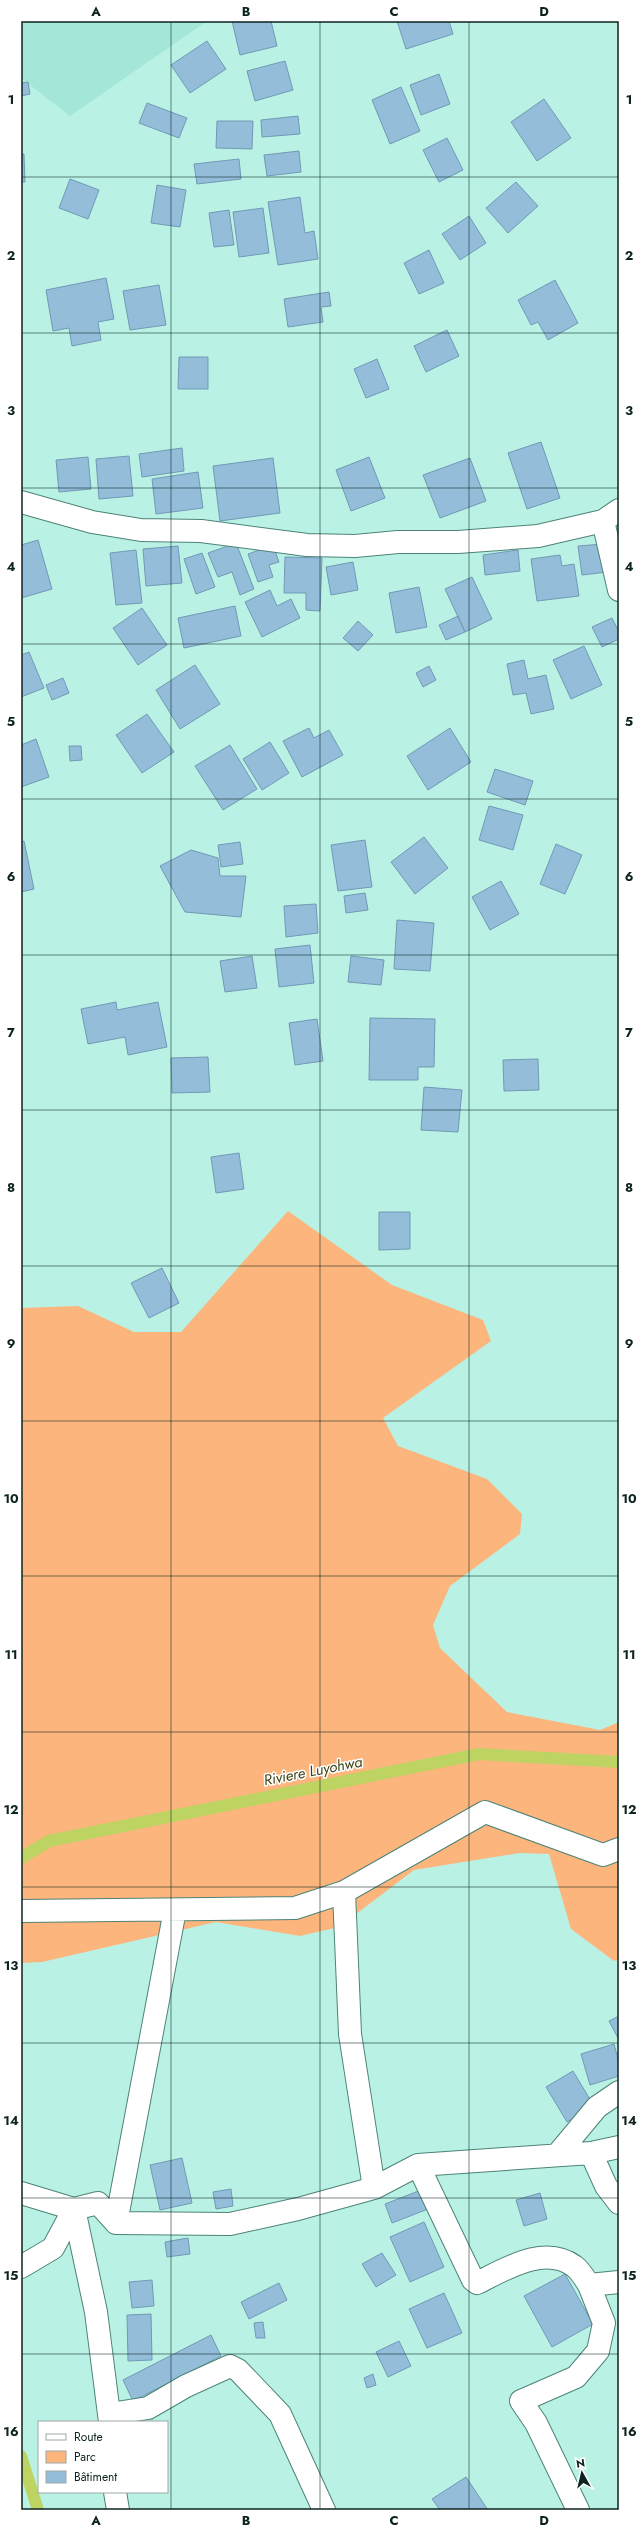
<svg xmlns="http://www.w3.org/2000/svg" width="640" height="2531" viewBox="0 0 640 2531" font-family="Jost,sans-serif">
<rect width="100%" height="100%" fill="#b9f2e5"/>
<!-- built -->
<path fill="#a4e6d7" d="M21 21H207L70 116 21 78Z"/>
<!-- green -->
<path fill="#fcb57c" d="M288 1211 392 1285 483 1320 491 1341 383 1418 398 1446 487 1479 522 1514 520 1534 450 1586 433 1625 440 1648 507 1712 600 1730 619 1722V1959L614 1961 571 1929 549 1854 520 1853 414 1870 339 1927 300 1936 216 1922 42 1962 21 1963V1308L78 1306 134 1332H181Z"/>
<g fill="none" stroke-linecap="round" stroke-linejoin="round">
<!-- stream -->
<path stroke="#bdd362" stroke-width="12" d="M21 1858 49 1841 479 1754 619 1762
M21 2456 38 2510"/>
</g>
<!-- building -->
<path fill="#93bdd9" stroke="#7199b5" d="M232 21H271L277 46 240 55Z
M397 21H449L453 34 406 49Z
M207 41 226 69 190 93 171 65Z
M285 61 293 90 255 101 247 71Z
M439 74 450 104 421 115 410 85Z
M28 82 30 94 21 96V83Z
M401 87 420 131 390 144 372 100Z
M544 99 571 138 537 161 511 122Z
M147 103 187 118 179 138 139 123Z
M298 116 300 134 262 137 261 120Z
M217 121H253L252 149 216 148Z
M447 138 463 170 439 182 423 150Z
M299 151 301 172 267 176 264 155Z
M21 154H24L25 182H21Z
M239 159 241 179 197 184 194 164Z
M70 179 99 190 88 219 59 208Z
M516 182 538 206 508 233 486 208Z
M157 185 186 190 180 227 151 223Z
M300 197 305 233 314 231 318 259 278 265 268 202Z
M263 208 269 253 239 257 233 212Z
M229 210 234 245 214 247 209 213Z
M469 216 486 243 460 260 442 234Z
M429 250 444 283 419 294 404 263Z
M106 278 114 319 98 322 101 340 72 346 69 328 53 331 46 290Z
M555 280 578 323 548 340 538 322 531 325 518 300Z
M159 285 166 325 130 330 123 291Z
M329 292 331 306 321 307 323 322 288 327 284 299Z
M447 330 459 356 426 372 414 346Z
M179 357H208V389H178Z
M377 359 389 389 366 398 354 369Z
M541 442 560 498 527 509 508 453Z
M182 448 184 471 142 477 139 454Z
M129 456 133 496 99 499 96 459Z
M88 457 91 489 59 492 56 460Z
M369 457 385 498 351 511 336 470Z
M273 458 280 513 220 521 213 466Z
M470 458 486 501 440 518 423 475Z
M198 472 203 508 156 514 152 479Z
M38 540 52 589 21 598V545Z
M236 543 254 589 240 595 232 572 218 577 208 553Z
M603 544 607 572 582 575 578 546Z
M273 545 279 562 269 565 273 577 258 582 248 554Z
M178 546 182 583 146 586 143 549Z
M136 550 142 603 116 605 110 553Z
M518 550 520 571 485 575 483 555Z
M202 553 215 587 196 594 184 559Z
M560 555 562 566 574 564 579 596 537 601 531 559Z
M285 557 322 558 320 611 306 610V593H284Z
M353 562 358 590 331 595 326 567Z
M472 577 492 619 465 632 445 589Z
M419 587 427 627 396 633 389 593Z
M270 590 277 606 291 599 300 618 262 637 245 602Z
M235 606 241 636 184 648 178 618Z
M142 608 167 645 138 665 113 628Z
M458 616 465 632 446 640 439 625Z
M612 618 619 632V639L602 647 592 627Z
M358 621 373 635 358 651 343 638Z
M584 646 602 685 571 699 553 660Z
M29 652 44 688 21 697V655Z
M524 660 528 679 546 675 554 709 531 714 526 693 513 695 507 664Z
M195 665 220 704 180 729 156 690Z
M429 666 436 680 423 687 416 673Z
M63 678 69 693 52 700 46 685Z
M147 714 174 752 142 773 116 735Z
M309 728 314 738 329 730 343 755 302 777 283 741Z
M450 728 471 762 428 790 407 756Z
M36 739 49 777 21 787V745Z
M270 742 289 773 262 790 243 759Z
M230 745 257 789 223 810 195 766Z
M69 746H81L82 760 70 761Z
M495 769 533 781 525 805 487 792Z
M489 806 523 815 513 850 479 840Z
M424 837 448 868 415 894 391 862Z
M365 840 372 887 338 891 331 845Z
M24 841 34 889 21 892V842Z
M240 842 243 864 221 867 218 845Z
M556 844 582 855 565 894 540 884Z
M191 850 218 858 220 876H246L241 917 185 912 160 866Z
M501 881 519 914 490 930 472 897Z
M365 893 368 910 346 913 344 896Z
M316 904 318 933 286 937 284 906Z
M397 920 434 923 430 971 394 969Z
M310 945 314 983 279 987 275 949Z
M252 956 257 988 225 992 220 961Z
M351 956 384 960 381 985 348 982Z
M116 1002 117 1010 158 1002 167 1047 128 1055 125 1037 88 1044 81 1009Z
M370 1018 435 1019 434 1067H418V1080H369Z
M317 1019 323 1061 295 1065 289 1023Z
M208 1057 210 1092 172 1093 171 1058Z
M538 1059 539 1090 504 1091 503 1060Z
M424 1087 462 1090 458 1132 421 1130Z
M239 1153 244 1189 216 1193 211 1157Z
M379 1212H410V1249L379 1250Z
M162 1268 179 1303 149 1318 131 1283Z
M619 2016V2040L609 2021Z
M614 2044 619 2063V2076L590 2085 581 2054Z
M573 2071 594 2106 567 2122 546 2087Z
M182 2158 192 2203 160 2210 150 2165Z
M231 2189 233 2206 216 2209 213 2192Z
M421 2190 428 2209 392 2223 385 2204Z
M540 2193 547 2219 524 2226 516 2200Z
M424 2222 444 2267 410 2282 390 2237Z
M188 2238 190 2254 167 2257 165 2242Z
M382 2253 396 2275 376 2287 362 2264Z
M565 2274 593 2324 552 2347 524 2296Z
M152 2280 154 2306 132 2308 129 2282Z
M279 2283 287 2300 249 2319 241 2302Z
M444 2293 462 2333 427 2348 409 2309Z
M151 2314 152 2360 128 2361 127 2315Z
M263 2322 265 2338H256L254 2323Z
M211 2335 221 2356 133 2401 123 2380Z
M399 2341 411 2366 388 2377 376 2352Z
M373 2374 376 2385 367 2388 364 2378Z
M466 2477 488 2510H440L432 2499Z"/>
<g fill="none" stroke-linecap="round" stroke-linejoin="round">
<!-- minor casing -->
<g stroke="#4d8377" stroke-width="24">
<path id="minor" d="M21 502 92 522 141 530 201 531 307 545 355 546 398 542H458L538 536 603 521 619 510
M603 521 619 590
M344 1892 350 2034 374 2188
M21 1911 295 1908 344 1892 485 1812 603 1855 619 1849
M591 2153 606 2186 619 2203
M557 2155 597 2107 619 2092
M418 2165 473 2280 477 2283C504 2270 544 2244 574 2266 580 2270 585 2279 589 2285
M21 2193 74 2209 96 2312 110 2422
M116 2223 175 1910
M21 2267 53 2248 74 2209 98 2203 116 2223 230 2224 298 2209 374 2188 418 2165 591 2153 619 2147
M110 2414 148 2408 186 2386 230 2366 238 2370 280 2414 324 2510
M115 2492 118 2510
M578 2510 536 2423 521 2401 576 2377 598 2351 604 2323 589 2285 619 2282"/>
</g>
<!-- minor -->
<use href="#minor" stroke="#fff" stroke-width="22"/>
</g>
<!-- grid -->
<path fill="none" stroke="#0c231f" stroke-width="1" stroke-opacity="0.55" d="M171 21V2510M320 21V2510M469 21V2510M21 177H619M21 333H619M21 488H619M21 644H619M21 799H619M21 955H619M21 1110H619M21 1266H619M21 1421H619M21 1576H619M21 1732H619M21 1887H619M21 2043H619M21 2198H619M21 2354H619"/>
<g text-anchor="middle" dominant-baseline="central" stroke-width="3" stroke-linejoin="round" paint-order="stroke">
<!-- water labels -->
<g font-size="15" font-style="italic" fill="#3b4315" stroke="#fff">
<text transform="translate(313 1771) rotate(-11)">Riviere Luyohwa</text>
</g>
</g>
<!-- border -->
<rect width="640" height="2531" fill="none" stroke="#ffffff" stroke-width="44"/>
<!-- legend -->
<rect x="38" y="2421" width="130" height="72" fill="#ffffff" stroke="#9ea7a5"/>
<rect x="46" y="2434" width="20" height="6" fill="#ffffff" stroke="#9ea7a5"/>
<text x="74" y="2441" font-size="12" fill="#0c231f">Route</text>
<rect x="46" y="2451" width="20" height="12" fill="#fcb57c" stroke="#9ea7a5"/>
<text x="74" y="2461" font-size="12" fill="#0c231f">Parc</text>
<rect x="46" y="2471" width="20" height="12" fill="#93bdd9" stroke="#9ea7a5"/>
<text x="74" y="2481" font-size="12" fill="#0c231f">Bâtiment</text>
<!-- north arrow -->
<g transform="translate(582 2473) rotate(352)" stroke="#ffffff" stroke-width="3" paint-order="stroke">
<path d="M0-3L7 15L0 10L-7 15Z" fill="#0c231f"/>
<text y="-6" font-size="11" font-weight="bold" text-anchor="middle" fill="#0c231f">N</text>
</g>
<rect x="22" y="22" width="596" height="2487" fill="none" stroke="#0c231f" stroke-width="1.5"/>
<g font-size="13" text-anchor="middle" font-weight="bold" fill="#0c231f">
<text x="96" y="16">A</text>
<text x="246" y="16">B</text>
<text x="394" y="16">C</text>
<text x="544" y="16">D</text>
<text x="11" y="104">1</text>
<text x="629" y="104">1</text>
<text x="11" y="260">2</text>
<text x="629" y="260">2</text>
<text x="11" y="415">3</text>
<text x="629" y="415">3</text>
<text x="11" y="571">4</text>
<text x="629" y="571">4</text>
<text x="11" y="726">5</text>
<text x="629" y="726">5</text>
<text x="11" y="881">6</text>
<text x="629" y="881">6</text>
<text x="11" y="1037">7</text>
<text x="629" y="1037">7</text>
<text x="11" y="1192">8</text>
<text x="629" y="1192">8</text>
<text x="11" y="1348">9</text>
<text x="629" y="1348">9</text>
<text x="11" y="1503">10</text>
<text x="629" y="1503">10</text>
<text x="11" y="1659">11</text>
<text x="629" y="1659">11</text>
<text x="11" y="1814">12</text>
<text x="629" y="1814">12</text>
<text x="11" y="1970">13</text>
<text x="629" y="1970">13</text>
<text x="11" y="2125">14</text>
<text x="629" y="2125">14</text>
<text x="11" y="2280">15</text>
<text x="629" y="2280">15</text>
<text x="11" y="2436">16</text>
<text x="629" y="2436">16</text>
<text x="96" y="2525">A</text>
<text x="246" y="2525">B</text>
<text x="394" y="2525">C</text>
<text x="544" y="2525">D</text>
</g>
</svg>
